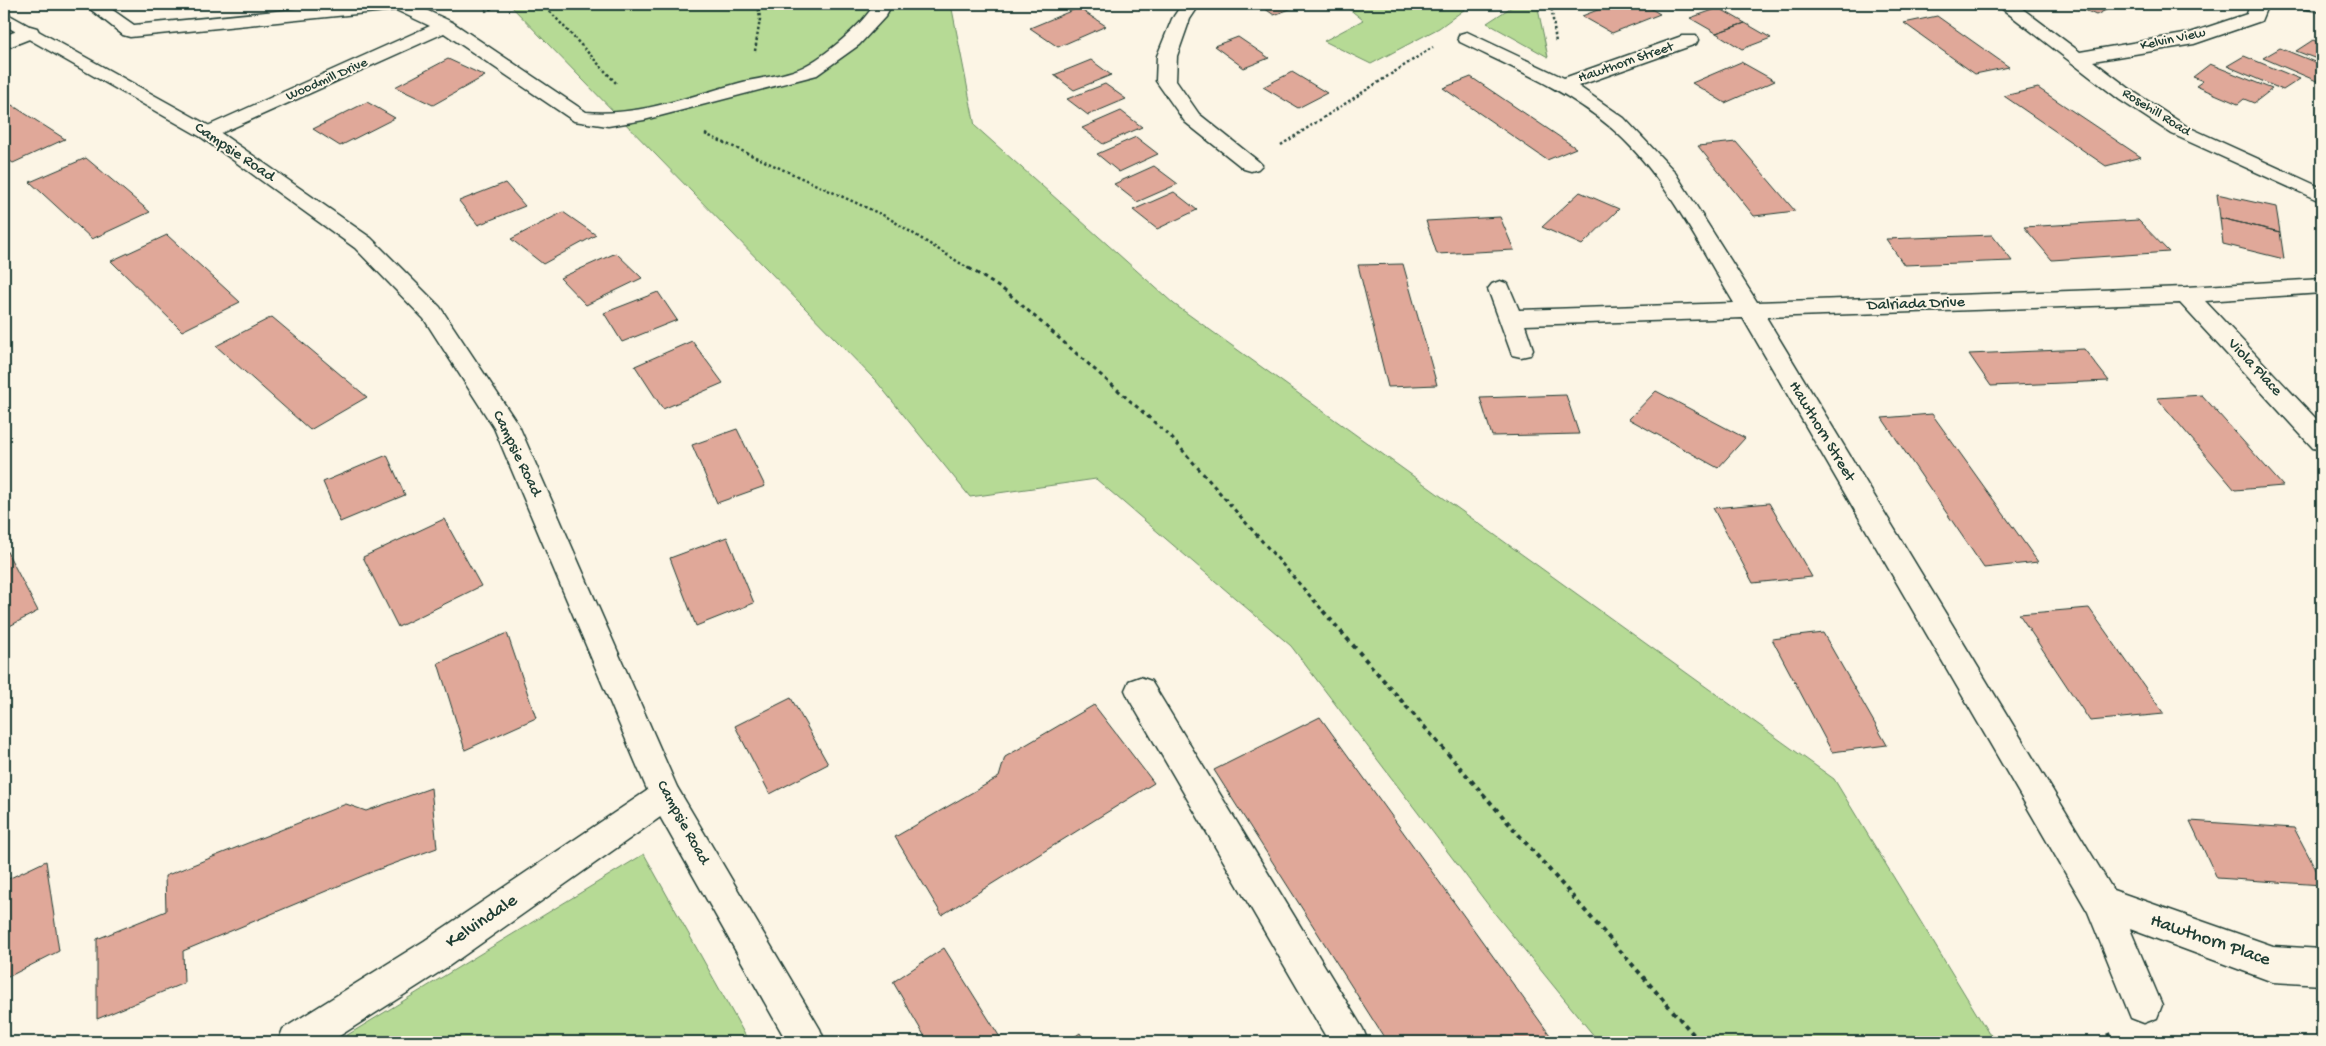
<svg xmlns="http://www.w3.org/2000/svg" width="2326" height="1046" viewBox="0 0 2326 1046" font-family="'Gochi Hand',sans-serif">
<rect width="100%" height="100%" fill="#fcf5e5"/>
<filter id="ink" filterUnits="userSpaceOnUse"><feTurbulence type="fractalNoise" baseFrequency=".02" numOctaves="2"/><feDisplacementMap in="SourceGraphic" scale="10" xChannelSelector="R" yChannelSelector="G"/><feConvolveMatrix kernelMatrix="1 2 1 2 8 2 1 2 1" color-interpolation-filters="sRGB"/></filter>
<g filter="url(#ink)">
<!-- green -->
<path fill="#b6da95" stroke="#6a8c64" d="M509 4H951L975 126 1174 304 1834 779 1989 1034 2020 1042H1599L1492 910 1291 646 1096 479 970 497 876 381Z
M1343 4H1472L1439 28 1371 64 1324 41 1363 20Z
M1516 4H1537L1548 57 1487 23Z
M644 854 749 1042H336Z"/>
<!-- building -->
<path fill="#e0a899" stroke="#1f3d34" d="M1258 4H1295L1298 6 1274 15Z
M1613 4H1643L1660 14 1612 33 1582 16Z
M2071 4H2118L2096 15Z
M1078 8 1106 26 1058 47 1030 28Z
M1719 8 1745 23 1716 33 1690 18Z
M1937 16 2009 67 1975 74 1904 23Z
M1745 23 1771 38 1742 49 1716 33Z
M1238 37 1269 58 1244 68 1214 46Z
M2313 40 2322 44V61L2296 51Z
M2280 48 2322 65V80L2319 82 2263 58Z
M2244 56 2300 79 2283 90 2227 66Z
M448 59 485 76 433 105 395 87Z
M1091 60 1111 75 1074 90 1054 75Z
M1741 62 1775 81 1725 103 1692 83Z
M2210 64 2272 89 2254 103 2244 99 2238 104 2196 86 2203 81 2193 77Z
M1292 72 1327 93 1298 108 1263 87Z
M1471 77 1576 148 1547 160 1443 88Z
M1105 84 1126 99 1088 115 1067 99Z
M2038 88 2141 157 2106 166 2004 96Z
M4 100 65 139 13 163 4 157Z
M367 102 395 118 340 146 313 129Z
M1121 111 1142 127 1103 144 1082 128Z
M1136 137 1158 154 1119 172 1097 154Z
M1736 142 1795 211 1754 216 1698 146Z
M86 158 150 212 92 239 30 182Z
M1154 166 1178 184 1137 202 1114 184Z
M505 183 525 206 478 225 459 201Z
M1174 192 1197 210 1157 229 1133 210Z
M1580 192 1619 209 1582 245 1542 227Z
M2217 194 2276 207 2280 232 2220 218Z
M563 212 596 235 543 264 511 239Z
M1500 217 1514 250 1437 254 1426 221Z
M2220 218 2280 232 2284 259 2223 244Z
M2138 220 2169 252 2052 260 2024 227Z
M167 235 240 302 182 331 111 261Z
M1992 235 2012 261 1904 265 1886 239Z
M616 253 642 278 586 305 560 278Z
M1403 264 1437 385 1388 387 1358 265Z
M658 292 677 320 622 342 604 313Z
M272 317 367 397 310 430 216 346Z
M692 341 723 383 663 409 635 366Z
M2084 349 2109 381 1991 386 1969 354Z
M1656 391 1745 438 1718 468 1629 419Z
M1566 395 1579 434 1492 436 1480 398Z
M2202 395 2283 486 2235 490 2157 398Z
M1932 414 2038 562 1984 568 1882 418Z
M737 429 765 486 717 503 692 445Z
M387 455 405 495 340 522 323 482Z
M1769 503 1812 577 1753 583 1713 508Z
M444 519 481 586 398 627 363 557Z
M727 537 754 603 696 626 670 558Z
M4 546 38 611 4 629Z
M2089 608 2164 714 2090 721 2019 614Z
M507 633 536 718 465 750 438 663Z
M1823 633 1887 745 1832 752 1772 639Z
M791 698 828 764 770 794 735 726Z
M1094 705 1154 783 942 915 895 837 999 777 1005 757Z
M1320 717 1555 1042H1387L1214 770Z
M431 788 437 848 374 871 183 951 184 983 97 1019V939L166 911 165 876 346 804 366 811Z
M2190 821 2294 828 2322 881V885L2217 878Z
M46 861 59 951 4 979V881Z
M944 948 1003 1042H928L893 982Z
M1080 1033 1086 1042H1067Z"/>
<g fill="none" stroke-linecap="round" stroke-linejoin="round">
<!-- minor casing -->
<g stroke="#1f3d34" stroke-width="3">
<path id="minor" d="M84 4H104L134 25 347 4H413L452 22 586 112C640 117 696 94 747 81 765 77 787 75 803 67 823 58 865 23 874 4H892L885 17 859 45 817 75 644 120 608 126 574 121 444 33 208 139 201 137 198 133 201 129 430 26 396 10 130 37 123 35Z
M1182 4H1200L1190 19 1177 56 1176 81 1199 114 1258 161 1262 165 1258 169 1251 171 1244 169 1185 122 1156 81 1157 56 1172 19Z
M1996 4H2016L2080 52 2190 33 2247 14 2250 4H2268L2261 21 2194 44 2093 61 2134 92 2186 126 2322 188V202L2172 134 2120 100Z
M2300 4H2322V12L2303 8Z
M30 26 37 28 39 32 37 36 4 49V36Z
M1467 32 1564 78 1682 36H1696L1698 40 1696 44 1578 86 1624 118 1674 171 1757 302 2186 287 2322 279V293L2205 301 2322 425V450L2313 448 2180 303 1766 317 2113 890 2273 946 2322 949V985L2273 982 2130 929 2162 1005 2157 1018 2144 1023 2131 1018 2088 912 1743 318 1525 325 1533 349 1530 355 1521 357 1512 355 1488 289 1492 284 1500 281 1508 284 1519 310 1734 303C1698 244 1662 170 1609 126 1565 89 1511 67 1460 42L1458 38 1460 34Z
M1140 677 1151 681 1363 1029 1368 1042H1329L1129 699 1125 690 1129 681Z
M665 781 676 786 681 796 676 806 449 966 330 1042H278L283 1029 424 941 654 786Z"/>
</g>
<!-- major casing -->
<g stroke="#1f3d34" stroke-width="3">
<path id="major" d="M4 12 215 129 371 238 440 307 519 426 677 787 820 1029 825 1042H787L654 806 494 428 424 319 355 248 201 137 4 25Z"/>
</g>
<!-- path-far2 -->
<path stroke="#1f3d34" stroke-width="2.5" stroke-dasharray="2.5 2.5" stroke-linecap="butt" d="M543 4 617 84
M1551 4 1556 43
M1484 8 1490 4
M485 11 503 4
M755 51 760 19 758 4
M705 134 887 217 971 270
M1281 145 1433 47"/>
<!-- path-far1 -->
<path stroke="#1f3d34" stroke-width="3" stroke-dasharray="4 4" stroke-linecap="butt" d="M969 268 1008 293 1171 437 1324 612"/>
<!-- path -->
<path stroke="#1f3d34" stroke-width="4" stroke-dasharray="4.5 4.5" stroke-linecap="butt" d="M1323 611 1700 1042
M2108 1033 2111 1042"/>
<!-- minor -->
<use href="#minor" fill="#fcf5e5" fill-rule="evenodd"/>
<!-- major -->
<use href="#major" fill="#fcf5e5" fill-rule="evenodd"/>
</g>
</g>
<g text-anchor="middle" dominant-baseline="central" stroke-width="4" stroke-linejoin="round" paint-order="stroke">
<!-- far-street labels -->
<g font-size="14" fill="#1f3d34" stroke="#fcf5e5">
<text transform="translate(2173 40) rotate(-12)">Kelvin View</text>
<text transform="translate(1626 63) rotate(-19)">Hawthorn Street</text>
<text transform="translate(327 80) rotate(-24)">Woodmill Drive</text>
<text transform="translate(2156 113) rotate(32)">Rosehill Road</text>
</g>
<!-- street labels -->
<g font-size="16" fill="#1f3d34" stroke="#fcf5e5">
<text transform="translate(234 153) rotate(34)">Campsie Road</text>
<text transform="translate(1916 305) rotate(-2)">Dalriada Drive</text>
<text transform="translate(2254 368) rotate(47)">Viola Place</text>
<text transform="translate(1821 432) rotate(59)">Hawthorn Street</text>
<text transform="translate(516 454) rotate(64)">Campsie Road</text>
<text transform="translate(682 823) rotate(61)">Campsie Road</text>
</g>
<!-- near-street labels -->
<g font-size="19" fill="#1f3d34" stroke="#fcf5e5">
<text transform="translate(482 922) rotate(-34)">Kelvindale</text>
<text transform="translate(2210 941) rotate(19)">Hawthorn Place</text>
</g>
</g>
<!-- margin -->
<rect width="2326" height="1046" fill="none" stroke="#fcf5e5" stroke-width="20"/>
<rect x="10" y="10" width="2306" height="1026" fill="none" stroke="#1f3d34" stroke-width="2" filter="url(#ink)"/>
</svg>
